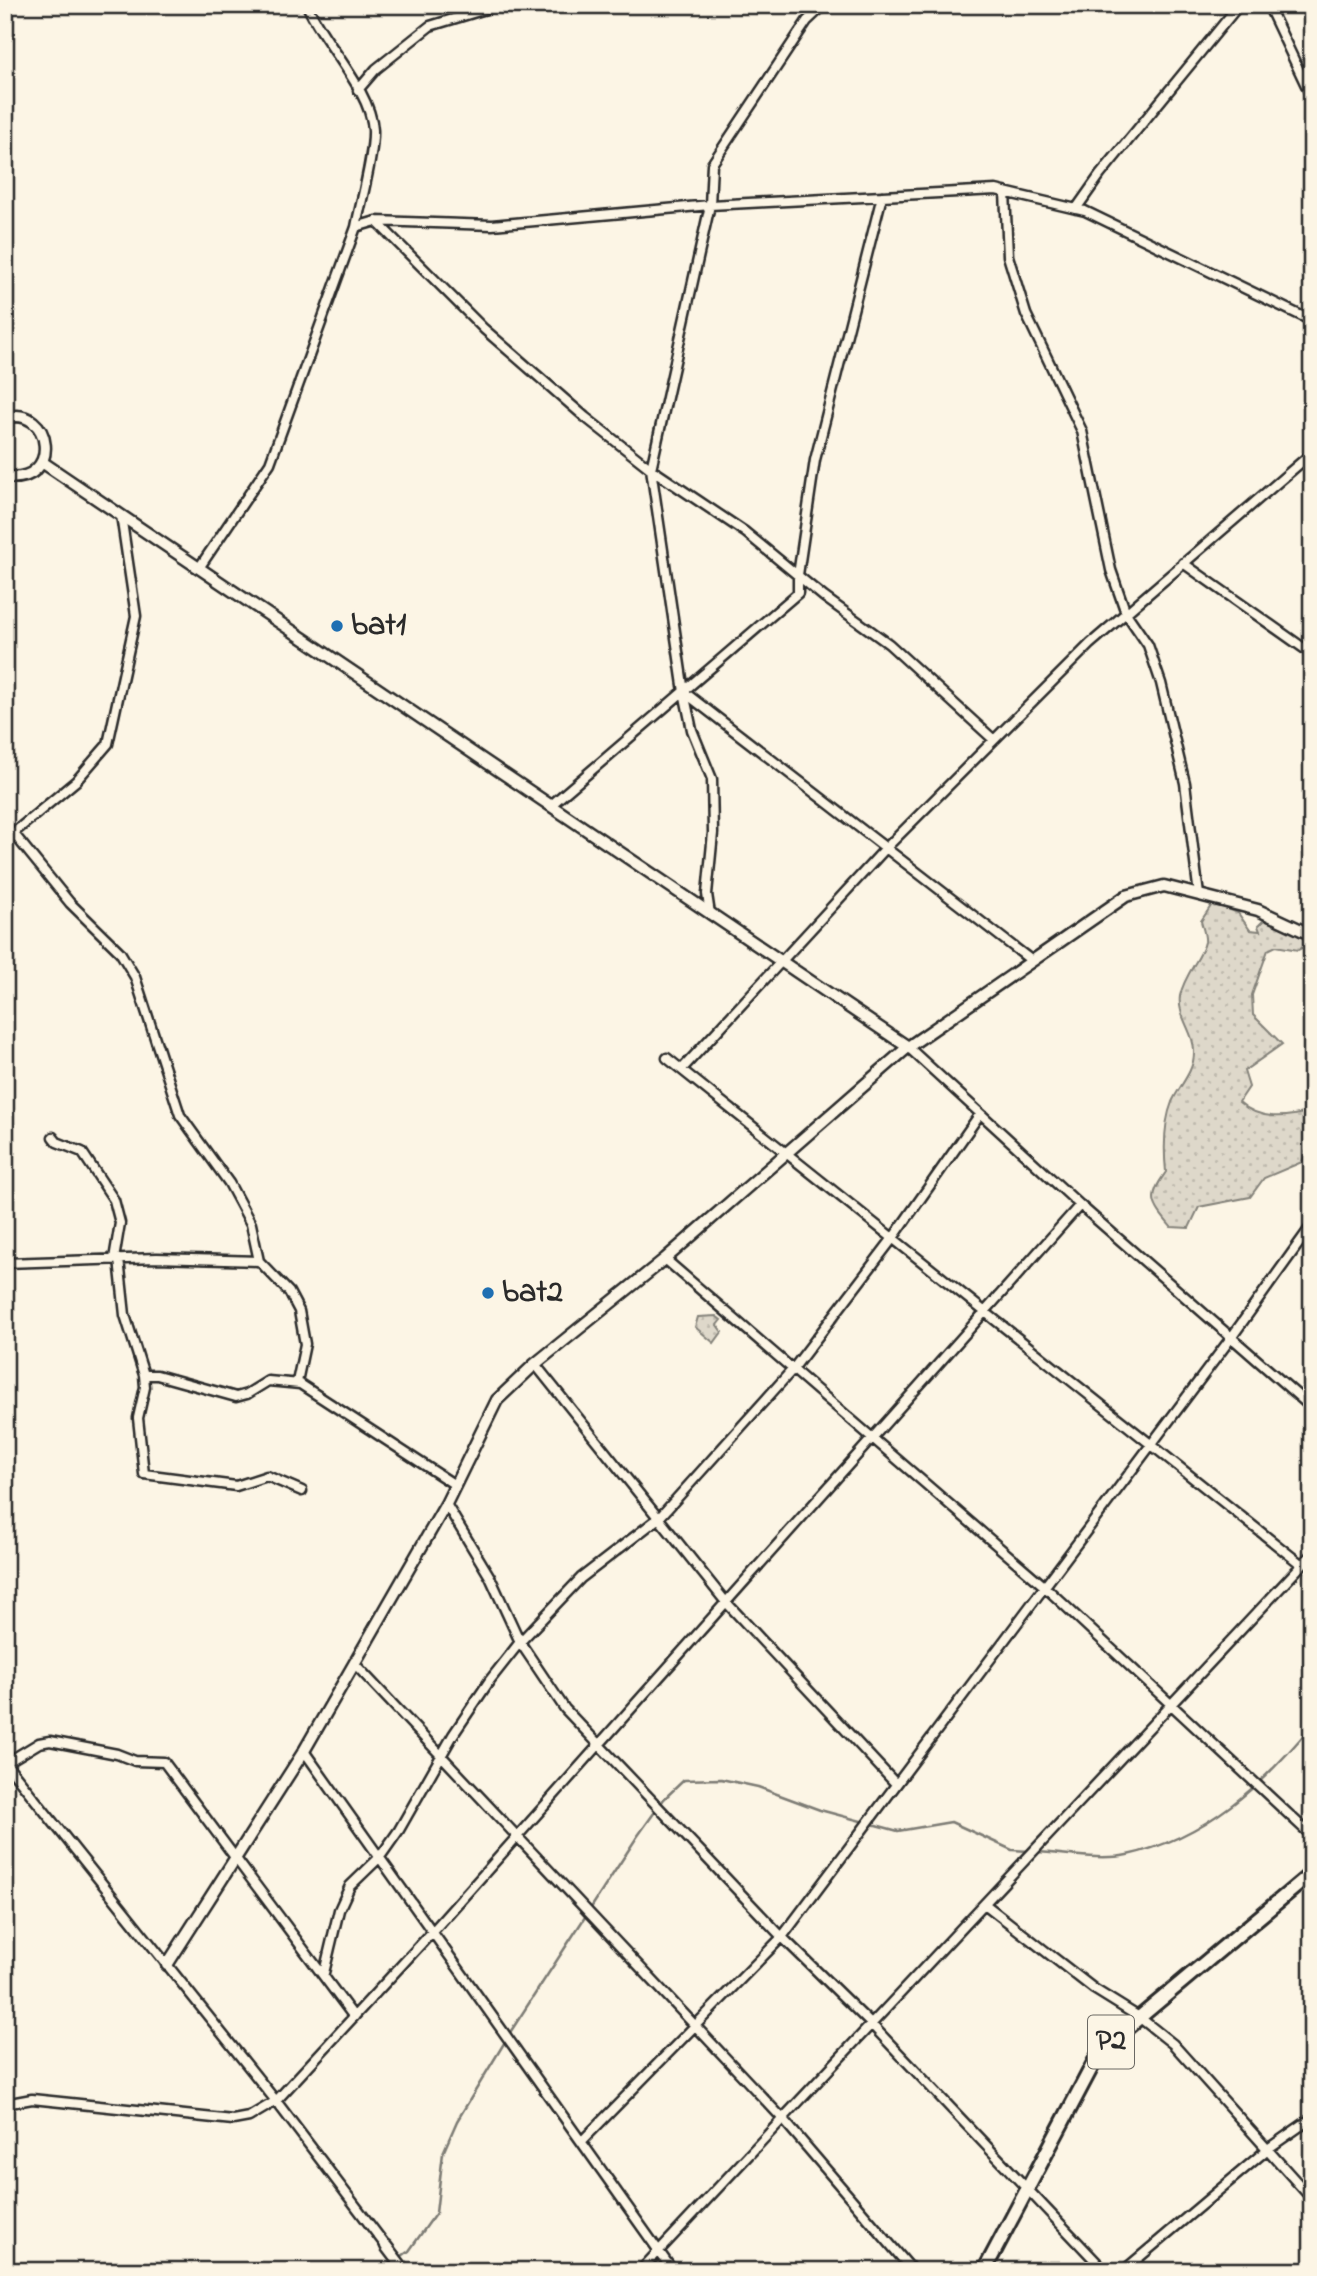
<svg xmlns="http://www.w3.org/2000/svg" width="1317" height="2276" viewBox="0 0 1317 2276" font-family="'Indie Flower',sans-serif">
<defs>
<pattern id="grass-dots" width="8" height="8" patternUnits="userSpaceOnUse" patternTransform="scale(1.75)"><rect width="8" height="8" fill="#ded8ca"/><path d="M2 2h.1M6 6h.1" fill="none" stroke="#bfbaae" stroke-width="1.8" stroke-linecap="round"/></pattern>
<pattern id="garden-furrows" width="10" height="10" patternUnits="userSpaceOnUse" patternTransform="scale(1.75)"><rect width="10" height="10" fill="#ded8ca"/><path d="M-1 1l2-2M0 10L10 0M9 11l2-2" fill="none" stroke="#bfbaae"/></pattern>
</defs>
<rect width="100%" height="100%" fill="#fcf5e5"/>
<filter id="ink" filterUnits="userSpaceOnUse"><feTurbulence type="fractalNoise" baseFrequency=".0143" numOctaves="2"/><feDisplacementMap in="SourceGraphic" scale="14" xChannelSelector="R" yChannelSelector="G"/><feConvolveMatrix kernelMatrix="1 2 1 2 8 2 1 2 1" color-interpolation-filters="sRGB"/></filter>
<g filter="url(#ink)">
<!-- grass -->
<path fill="url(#grass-dots)" stroke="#84827a" stroke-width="2" d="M1213 903 1238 913 1250 930 1260 931 1258 926 1264 920 1298 932 1307 942 1306 946 1298 950 1276 946 1268 950 1252 995 1253 1015 1282 1044 1244 1071 1249 1087 1239 1102C1260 1121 1286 1118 1312 1111V1140L1302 1162 1264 1178 1250 1197 1199 1207 1189 1228 1171 1227C1152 1204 1147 1198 1166 1172 1164 1151 1164 1122 1172 1102 1179 1086 1194 1072 1194 1053 1195 1033 1177 1017 1180 996 1184 975 1202 957 1205 942 1206 936 1202 926 1201 921Z
M716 1316 721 1320 717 1325 722 1332 714 1343 695 1327 698 1317Z"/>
<!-- garden -->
<path fill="url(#garden-furrows)" stroke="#84827a" stroke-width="2" d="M434 2262 478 2268 429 2271Z"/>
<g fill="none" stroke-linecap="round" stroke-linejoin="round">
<!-- stream -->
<path stroke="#7d7b74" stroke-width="2.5" d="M1036 1852C1064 1853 1099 1861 1127 1855 1205 1838 1263 1785 1312 1725
M509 2034 637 1837 664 1799 684 1780 721 1779 758 1787 820 1810 898 1831 951 1822 1012 1850 1029 1851
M399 2258 409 2251 436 2213 443 2153 457 2121 506 2040
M379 2271 393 2261"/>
<!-- minor casing -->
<g stroke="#2b2b2b" stroke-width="13">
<path id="minor" d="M307 5C323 43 371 90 373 130 374 155 361 201 356 227
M1268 5 1312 98
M358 90 376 69 430 26 499 5
M1005 192 1008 256 1026 314 1082 431 1111 570 1126 613 1148 645 1161 683 1185 783 1199 895
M1076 209 1100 175 1239 5
M376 221 484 329 585 417 651 469 745 532 824 597 889 644 994 740
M1183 563 1312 654
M199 568 270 463 356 227 376 221 492 225 710 205 996 190 1085 211 1312 321
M684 692 1032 961
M550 806 798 593V575L815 460 882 196
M14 834 70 903 120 952 135 977 180 1115 229 1183 251 1224 259 1261 289 1292 299 1311 305 1344 297 1382 455 1485
M5 840 76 781 108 744 136 616 121 515
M710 914 707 894 713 833 712 779 692 730 684 692 651 469 710 205 712 164 807 21 824 5
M908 1047 1080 1205 1312 1408
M667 1058 1302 1565
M682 1069 886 848 1090 644 1312 453
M53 1137 57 1142 82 1152 114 1200 120 1223 114 1259
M119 1259 125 1315 144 1375 145 1387 138 1418 144 1474 236 1486 267 1476 302 1491
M665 1259 1044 1586 1312 1836
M5 1263 157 1258 259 1261
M535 1364 725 1601 896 1784
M144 1375H157L236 1397 247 1394 268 1381 300 1384
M446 1504 490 1577 520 1642 565 1709 782 1937 873 2026 1105 2271
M354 1663 782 2118 913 2271
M304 1751 673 2271
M5 1762 276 2101 386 2246
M6 1763 39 1743 50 1741 117 1754 135 1761 164 1762 354 2017
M986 1905 1094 1989 1139 2017 1173 2044 1312 2199
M324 1973 339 1910 350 1886 380 1857 399 1830 453 1735 490 1680 520 1642 581 1578 660 1517 793 1369 893 1238 980 1114
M5 2104 32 2099 233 2120 249 2117 276 2101 433 1931 1080 1205
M582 2141 782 1937 1231 1338 1312 1225
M640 2271 1312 1554
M1123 2271 1269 2148 1312 2118"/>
</g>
<!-- tertiary casing -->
<g stroke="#2b2b2b" stroke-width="15">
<path id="tertiary" d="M5 418C52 403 64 485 5 477
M42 462 908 1047 1126 896 1164 886 1258 910 1312 935
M167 1965 304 1751 446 1504 497 1400 535 1364 665 1259 908 1047
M386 2246 405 2271"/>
</g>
<!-- primary casing -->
<g stroke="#2b2b2b" stroke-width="18">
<path id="primary" d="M984 2271 1097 2057 1109 2043 1312 1873"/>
</g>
<!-- minor -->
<use href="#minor" stroke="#fcf5e5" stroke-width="8"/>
<!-- tertiary -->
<use href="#tertiary" stroke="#fcf5e5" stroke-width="10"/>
<!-- primary -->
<use href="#primary" stroke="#fcf5e5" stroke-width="12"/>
</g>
</g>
<!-- markers -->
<g fill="#1f6fb2" stroke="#fcf5e5" stroke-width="2.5">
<circle cx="337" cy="626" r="7"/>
<circle cx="488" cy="1293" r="7"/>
</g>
<g text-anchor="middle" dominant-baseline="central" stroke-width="6" stroke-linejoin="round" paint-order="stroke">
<!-- shield labels -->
<rect fill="#fcf5e5" stroke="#6a6863" stroke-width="2" x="1088" y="2015.5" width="46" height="53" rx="5"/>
<g font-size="30" font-weight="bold" fill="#2b2b2b">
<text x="1111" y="2042">P2</text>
</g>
<!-- poi labels -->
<g font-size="32" font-weight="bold" fill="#2b2b2b" stroke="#fcf5e5" text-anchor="start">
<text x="351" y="626">bat1</text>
<text x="502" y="1293">bat2</text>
</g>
</g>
<!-- margin -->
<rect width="1317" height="2276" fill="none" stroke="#fcf5e5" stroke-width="28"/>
<rect x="14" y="14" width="1289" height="2248" fill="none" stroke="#2b2b2b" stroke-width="2.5" filter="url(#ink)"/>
</svg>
